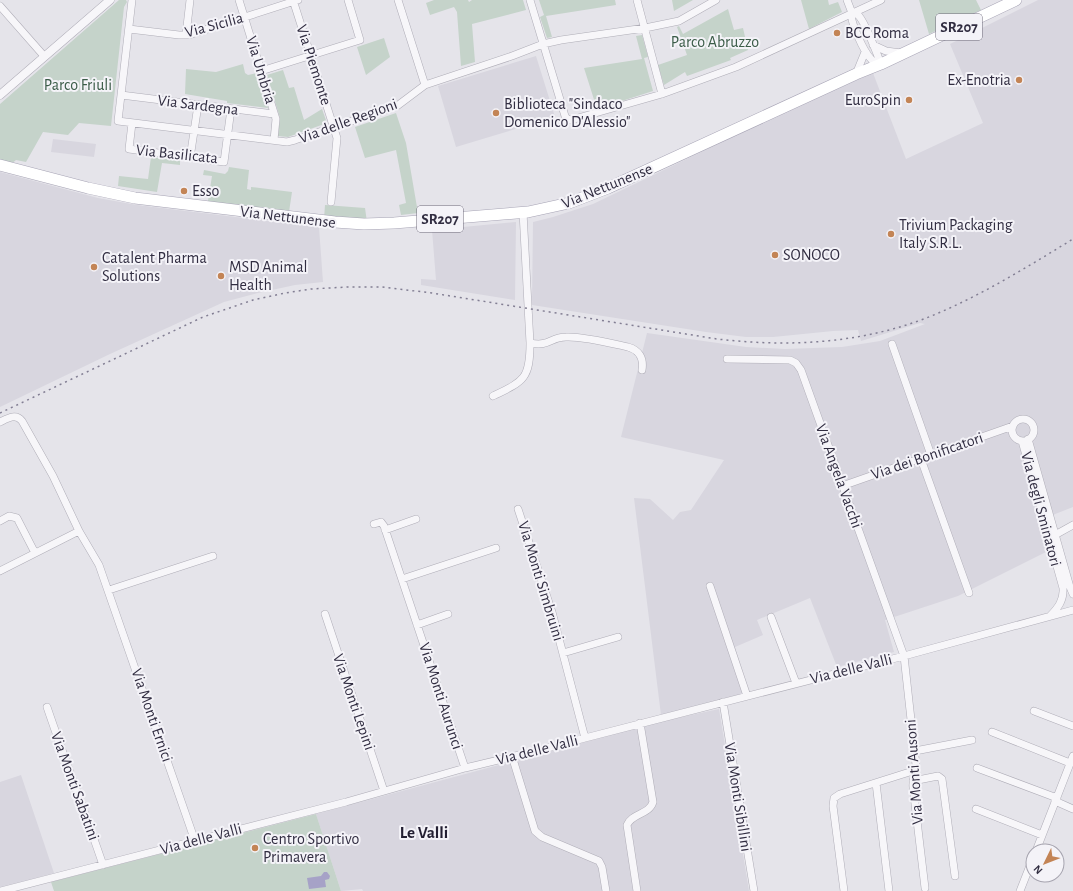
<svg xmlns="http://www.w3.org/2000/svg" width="1073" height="891" viewBox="0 0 1073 891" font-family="'Alegreya Sans',sans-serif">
<rect width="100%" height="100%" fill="#e5e4ea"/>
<!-- built -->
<path fill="#d8d6df" d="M1038 0H1073V507L1040 520 1048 551 958 596 885 620 894 652 837 667 810 598 757 620 763 635 735 647 748 692 661 715 634 498 650 499 673 520 680 512 691 510 724 460 621 437 647 333 746 347 785 349 842 347 880 341 925 324 920 323 861 341 858 330 833 331 773 337H746L706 332 532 305 533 222 553 217 593 204 776 116 873 73 906 159 983 123 950 44Z
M536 56 555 117 456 147 438 86Z
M53 139 96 144 94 157 51 152Z
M0 172 98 198 137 205 319 227 323 282 295 285 258 293 224 302 110 354 0 407Z
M516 222 515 300 421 285V279L436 280 432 230Z
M719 709 749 891H363L362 889 341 891 316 814 663 721Z
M21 775 54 873 0 888V782Z"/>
<!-- green -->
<path fill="#c5d3ca" d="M119 0H126L127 2 124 7 111 126 79 123 68 135 43 132 26 162 16 160 11 164 0 161V104Z
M434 0H468L469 2 472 0H523L526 10 472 24 475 62 461 66 457 12 454 7 430 15 426 3Z
M539 0H615L616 5 546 16 552 37 547 38 540 17 544 15Z
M672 0H693L674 11Z
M801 0H828L829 5 838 2 842 12 809 29Z
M919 0H976L981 10 929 34Z
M728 9 734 30 743 28 748 50 730 58 731 60 687 76 685 72 664 85 658 65 687 55 677 27 679 26 683 34Z
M642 35 648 57 644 58 653 91 597 109 584 68 642 59 636 36Z
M384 38 390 57 366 75 357 47Z
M243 64 245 73 248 75 257 73 268 108 227 103V101L185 94 186 69 216 72Z
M283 70 289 88 294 87 304 120 322 109 327 123 288 137 278 136 280 118 267 75Z
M396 113 406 143 418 213 401 215 399 205 406 203 396 150 365 158 355 127Z
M151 157 180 160V165L162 163 157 192 118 186 119 176 148 179Z
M229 167 249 170 247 189 251 190V187L292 192 289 212 233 207 208 201 212 176 203 175 204 170 225 174 228 171Z
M325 205 365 208 367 222 324 219Z
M316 814 341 891H54L51 882Z"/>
<!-- water -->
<path fill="#a6a2c7" d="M324 872H327L330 876 329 879 325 880 326 887 309 889 307 878 321 876Z"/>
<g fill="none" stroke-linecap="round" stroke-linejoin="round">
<!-- minor casing -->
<g stroke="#afadb7" stroke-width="8">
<path id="minor" d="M132 0 118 121 287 142 295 140 397 106 425 85 512 56 543 44 561 40 645 28 679 21 716 0
M239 0 276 119 274 140
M293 0 337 138 331 202
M398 0 425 85
M530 0 565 116 567 119 571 120 662 94 736 67 881 0
M637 0 662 94
M847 0 852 13C849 20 864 52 871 59 873 62 875 63 878 65
M0 6 44 56
M852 13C854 13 857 14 858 15 865 21 877 54 881 64
M129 29 179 35H189L298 0
M186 35 190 0
M873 45 886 51 901 53
M261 71 360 40 348 0
M856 74 865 52
M121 95 274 114
M132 123 129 149 224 162 231 109
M190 158 198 105
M530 343C550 347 550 337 566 337 582 336 610 343 628 347 639 350 644 358 642 370
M892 344 931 455
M727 359 790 360 796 363 801 370 904 656 916 765C916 773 912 779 913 787L925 888
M493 396C524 381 530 379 530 343L523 212
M1012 430a11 11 0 1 1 22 0a11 11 0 1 1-22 0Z
M0 422C8 418 16 413 22 421L53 476 79 531 99 565 195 841
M1028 439 1070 587 1073 594
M1022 441 1063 588C1064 600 1058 608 1050 616
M921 459 969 593
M842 486 1013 426
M518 509 552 612 585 738
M0 521 9 516 17 518 35 553
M374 524 381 522 384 526 465 768
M385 530 416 519
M1055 535 1073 525
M0 571 79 531
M402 579 496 548
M710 586 747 696
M109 590 213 556
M325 614 384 791
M771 617 796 683
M417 625 448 614
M563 653 618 637
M723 702 754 891
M47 707C65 760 85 812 103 865
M1034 711 1073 726
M992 732 1070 763
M915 751 972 740
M512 756 535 831 542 837 599 861 602 867 606 891
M977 768 1057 798
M913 781 938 776 942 779 955 876
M876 783 889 891
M1055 801 1073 809
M976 809 1042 835
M1036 851 1073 756
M1 891 346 802 465 768 536 751 585 738 904 656 1073 610
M637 891 627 825C632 813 649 815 653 802L640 723
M844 891 833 806 834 798 840 794 916 770
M1020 891 1033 858"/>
</g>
<!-- tertiary casing -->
<g stroke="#afadb7" stroke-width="9">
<path id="tertiary" d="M0 95 110 0"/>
</g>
<!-- primary casing -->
<g stroke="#a7a4b5" stroke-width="12">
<path id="primary" d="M0 165 88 188 135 198 335 222 364 224 394 223 528 212 569 203 608 188 856 74 881 64 1016 0"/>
</g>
<!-- minor -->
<use href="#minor" stroke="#f7f6f9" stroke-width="7"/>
<!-- tertiary -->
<use href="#tertiary" stroke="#f7f6f9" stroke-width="8"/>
<!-- primary -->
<use href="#primary" stroke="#fff" stroke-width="11"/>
<!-- rail -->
<path stroke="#827e93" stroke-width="1.5" stroke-dasharray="2 4" stroke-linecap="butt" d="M0 413 203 317 253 300 285 293 311 289 348 287H382L432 293 717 339C786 347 855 344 921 320 974 300 1024 269 1073 239"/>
</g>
<!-- markers -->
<g fill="#c38455" stroke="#f4f3f8" stroke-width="1.5">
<circle cx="837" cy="33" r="4"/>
<circle cx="1019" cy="80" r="4"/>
<circle cx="909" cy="100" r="4"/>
<circle cx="496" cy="113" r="4"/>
<circle cx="184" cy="191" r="4"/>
<circle cx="891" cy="234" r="4"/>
<circle cx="775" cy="255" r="4"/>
<circle cx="94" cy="267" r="4"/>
<circle cx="221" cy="276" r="4"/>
<circle cx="255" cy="848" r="4"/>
</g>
<g text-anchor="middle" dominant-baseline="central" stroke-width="4" stroke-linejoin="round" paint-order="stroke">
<!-- shield labels -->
<g fill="#f4f3f8" stroke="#6c6878" stroke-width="1">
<rect x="936" y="14" width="46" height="26" rx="3"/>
<rect x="417" y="206" width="46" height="26" rx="3"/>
</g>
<g font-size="15" font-weight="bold" fill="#312d41">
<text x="959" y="27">SR207</text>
<text x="440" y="219">SR207</text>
</g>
<!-- street labels -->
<g font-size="16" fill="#312d41" stroke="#f4f3f8">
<text transform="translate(214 25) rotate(-15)">Via Sicilia</text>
<text transform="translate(314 65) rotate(72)">Via Piemonte</text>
<text transform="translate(261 70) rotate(73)">Via Umbria</text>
<text transform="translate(198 105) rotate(7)">Via Sardegna</text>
<text transform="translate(348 121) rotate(-20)">Via delle Regioni</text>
<text transform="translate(177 154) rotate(6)">Via Basilicata</text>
<text transform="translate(607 186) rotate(-22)">Via Nettunense</text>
<text transform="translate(288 217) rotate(7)">Via Nettunense</text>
<text transform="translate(927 456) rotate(-19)">Via dei Bonificatori</text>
<text transform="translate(839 476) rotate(70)">Via Angela Vacchi</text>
<text transform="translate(1041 509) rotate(75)">Via degli Sminatori</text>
<text transform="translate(541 581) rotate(73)">Via Monti Simbruini</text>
<text transform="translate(851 669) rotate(-14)">Via delle Valli</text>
<text transform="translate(441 696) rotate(72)">Via Monti Aurunci</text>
<text transform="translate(354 702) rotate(71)">Via Monti Lepini</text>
<text transform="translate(152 715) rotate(71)">Via Monti Ernici</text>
<text transform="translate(537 750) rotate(-14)">Via delle Valli</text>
<text transform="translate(914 772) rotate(-94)">Via Monti Ausoni</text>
<text transform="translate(75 786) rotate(70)">Via Monti Sabatini</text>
<text transform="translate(738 797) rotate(81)">Via Monti Sibillini</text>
<text transform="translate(201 839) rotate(-15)">Via delle Valli</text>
</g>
<!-- poi labels -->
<g font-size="16" fill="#312d41" stroke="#f4f3f8" text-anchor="start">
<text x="845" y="33">BCC Roma</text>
<text x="1011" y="80" text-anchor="end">Ex-Enotria</text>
<text x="901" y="100" text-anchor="end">EuroSpin</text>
<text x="504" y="104">Biblioteca "Sindaco<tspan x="504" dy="18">Domenico D'Alessio"</tspan></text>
<text x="192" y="191">Esso</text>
<text x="899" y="225">Trivium Packaging<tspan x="899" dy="18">Italy S.R.L.</tspan></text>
<text x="783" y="255">SONOCO</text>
<text x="102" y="258">Catalent Pharma<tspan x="102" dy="18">Solutions</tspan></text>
<text x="229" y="267">MSD Animal<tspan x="229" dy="18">Health</tspan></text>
<text x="263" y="839">Centro Sportivo<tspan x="263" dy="18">Primavera</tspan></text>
</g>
<!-- park labels -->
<g font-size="16" fill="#3b5c48" stroke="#f4f3f8">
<text x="715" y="42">Parco Abruzzo</text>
<text x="78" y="85">Parco Friuli</text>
</g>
<!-- neighbourhood labels -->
<g font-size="17" font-weight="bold" fill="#231f32" stroke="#f4f3f8">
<text x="424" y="832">Le Valli</text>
</g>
</g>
<!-- north arrow -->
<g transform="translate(1045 863) rotate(227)"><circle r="19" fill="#f4f3f8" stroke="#a6a4af"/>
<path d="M0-3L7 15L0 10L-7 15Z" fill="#c38455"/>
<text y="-6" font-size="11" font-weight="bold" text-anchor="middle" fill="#312d41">N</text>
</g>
</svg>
